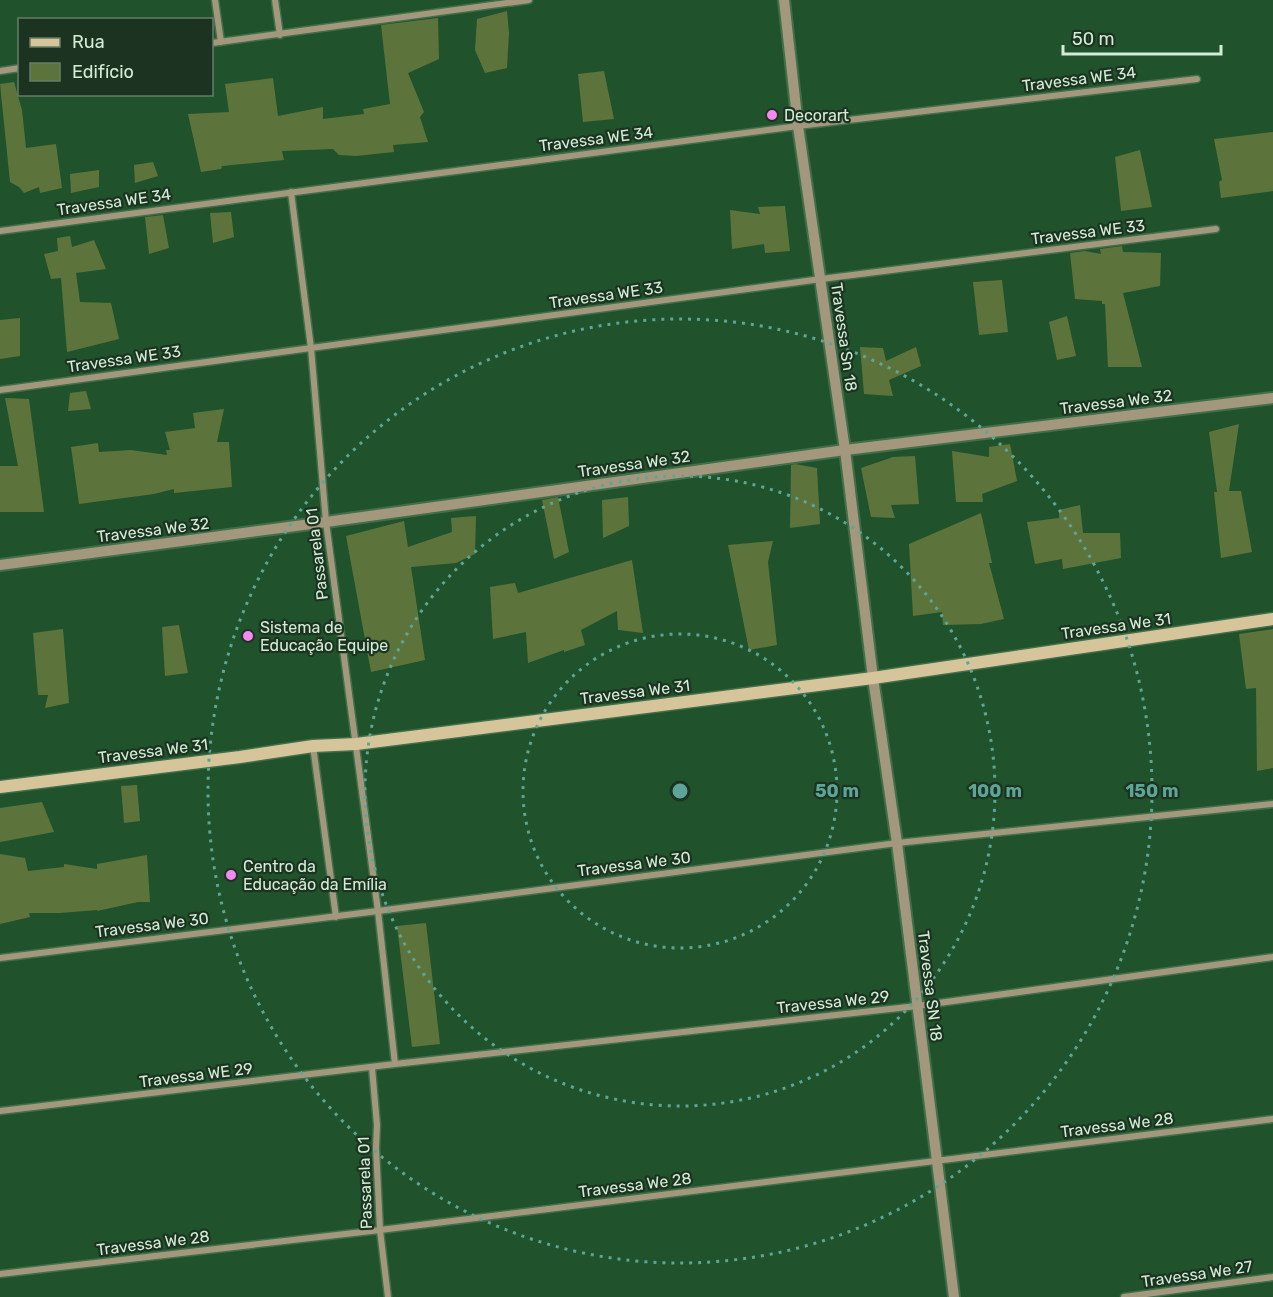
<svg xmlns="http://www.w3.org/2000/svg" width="1273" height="1297" viewBox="0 0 1273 1297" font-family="Rubik,sans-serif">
<rect width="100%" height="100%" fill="#20532b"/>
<!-- building -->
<path fill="#5c743c" d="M507 11 509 33 507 68 485 73 475 50 477 19Z
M438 18 439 59 408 73 424 112 420 117 428 142 393 145 394 152 356 156 339 155 333 149 282 151 284 160 222 166 221 169 201 172 188 114 229 112 225 84 273 78 278 116 323 107V119L364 114 363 109 390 104 381 25Z
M604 71 614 119 583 122 578 74Z
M14 82 22 110 26 148 56 144 62 188 40 193 39 187 24 193 19 187 10 182 0 84Z
M1273 132V191L1221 198 1219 182 1222 180 1214 139Z
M1140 150 1152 207 1121 211 1115 157Z
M153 162 158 176 135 183 134 165Z
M99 170V187L71 193 70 174Z
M785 206 790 251 765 253 764 244 732 249 730 210 760 214 758 207Z
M231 212 234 237 213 243 210 213Z
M163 215 169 248 149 254 145 217Z
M70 236 72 247 94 240 106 269 76 273 80 302 111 303 119 339 67 352 61 278 51 279 44 254 58 251 57 238Z
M1122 246 1123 252 1161 253 1160 286 1123 293 1142 367H1108L1105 304H1102V301L1075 299 1070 253 1085 251 1101 254 1100 249Z
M1002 280 1008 332 979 335 973 282Z
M1067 316 1076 356 1057 360 1049 322Z
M20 318V356L0 359V320Z
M860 347 883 348 886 361 916 347 921 366 889 380 893 396 864 394Z
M86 391 91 409 68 411 70 393Z
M5 398 29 399 44 512H0V466H18Z
M224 409 217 442H229L232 487 174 493V489L154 494 79 504 71 447 98 443 99 452 131 450 167 455 166 450H170L165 432 195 428 193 413Z
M1239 424 1229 491H1241L1252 552 1221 558 1214 492H1217L1209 432Z
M1010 444 1017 481 982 494 983 502H956L952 451 989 457V447Z
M915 456 919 504 891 505 895 518 871 517 861 468 893 457Z
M795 464 817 468 820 524 790 528 791 465Z
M558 497 569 552 554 559 542 500Z
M628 497 629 526 603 538 602 500Z
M1080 505 1083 533H1120L1121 558 1063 569 1062 559 1035 564 1027 522 1059 518V510Z
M981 513 992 563H989L1004 619 981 624 943 625 942 612 913 616 909 544Z
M476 516 475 554 456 563 411 567 425 660 371 672 346 536 404 521 408 547 452 532 451 518Z
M773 541 768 562 777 645 749 650 728 545Z
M632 560 643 633 618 630 617 611 581 630 585 645 564 652V650L528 663 526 632 493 639 490 587 515 583 518 593Z
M179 625 188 673 165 676 162 627Z
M63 629 69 703 45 708 48 695H38L33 633Z
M1273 629V768L1257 771 1256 688 1246 689 1239 634Z
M137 785 140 821 124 823 121 786Z
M42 802 54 832 0 842V808Z
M0 854 25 858 28 871 64 867V864L97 869V864L147 855 150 902H138L97 911V910L60 913H29L30 917 0 924Z
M426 923 440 1044 412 1047 397 926Z"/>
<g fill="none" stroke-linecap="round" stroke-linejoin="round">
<!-- minor casing -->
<g stroke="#406f4a" stroke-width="9">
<path id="minor" d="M215 0 221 42
M275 0 280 35
M212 43 529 0
M0 71 20 68
M291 192 311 348 326 522 378 911 395 1064
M0 231 798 126 1197 79
M0 390 821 279 1216 229
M313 746 336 917
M0 958 378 911 897 843 1273 804
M372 1068 377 1125 376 1148 380 1230 388 1297
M0 1111 395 1064 917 1006 1273 957
M0 1274 380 1230 1273 1119
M1124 1297 1273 1277"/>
</g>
<!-- tertiary casing -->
<g stroke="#406f4a" stroke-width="14">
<path id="tertiary" d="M784 0 798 126 845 450 873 678 897 843 954 1297
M0 565 326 522 845 450 1273 398"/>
</g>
<!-- secondary casing -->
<g stroke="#406f4a" stroke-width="15">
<path id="secondary" d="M0 787 240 757 313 746 356 744 873 678 1273 619"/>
</g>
<!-- minor -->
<use href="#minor" stroke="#a3987d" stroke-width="6"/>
<!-- tertiary -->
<use href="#tertiary" stroke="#a3987d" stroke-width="10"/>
<!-- secondary -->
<use href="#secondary" stroke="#d6c59a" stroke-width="12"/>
</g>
<!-- distance rings -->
<g fill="none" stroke="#5da697" stroke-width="3" stroke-dasharray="3 6">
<circle cx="680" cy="791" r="157"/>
<circle cx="680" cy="791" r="315"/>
<circle cx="680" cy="791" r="472"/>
</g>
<!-- markers -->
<g fill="#f489f0" stroke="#1d3321" stroke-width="2">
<circle cx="772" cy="115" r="6"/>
<circle cx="248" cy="636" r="6"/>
<circle cx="231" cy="875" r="6"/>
</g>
<g text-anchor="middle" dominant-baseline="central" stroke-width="4.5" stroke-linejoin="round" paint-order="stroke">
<!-- street labels -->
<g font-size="16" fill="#d2edd5" stroke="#1d3321">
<text transform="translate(1079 79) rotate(-7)">Travessa WE 34</text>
<text transform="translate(596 139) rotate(-7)">Travessa WE 34</text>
<text transform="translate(114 202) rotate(-8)">Travessa WE 34</text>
<text transform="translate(1088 232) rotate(-7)">Travessa WE 33</text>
<text transform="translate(606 295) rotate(-8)">Travessa WE 33</text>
<text transform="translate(844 337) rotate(82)">Travessa Sn 18</text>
<text transform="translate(124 359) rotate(-8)">Travessa WE 33</text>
<text transform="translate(1116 402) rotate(-7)">Travessa We 32</text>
<text transform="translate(634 464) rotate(-8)">Travessa We 32</text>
<text transform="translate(153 530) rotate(-7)">Travessa We 32</text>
<text transform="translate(317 554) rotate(-97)">Passarela 01</text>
<text transform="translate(1116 626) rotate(-8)">Travessa We 31</text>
<text transform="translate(635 692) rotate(-7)">Travessa We 31</text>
<text transform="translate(153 751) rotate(-7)">Travessa We 31</text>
<text transform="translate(634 864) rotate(-7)">Travessa We 30</text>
<text transform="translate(152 925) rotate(-7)">Travessa We 30</text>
<text transform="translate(930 986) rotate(83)">Travessa SN 18</text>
<text transform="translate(833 1002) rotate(-6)">Travessa We 29</text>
<text transform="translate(196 1075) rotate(-7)">Travessa WE 29</text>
<text transform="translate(1117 1125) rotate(-7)">Travessa We 28</text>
<text transform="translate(365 1183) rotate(-92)">Passarela 01</text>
<text transform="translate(635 1185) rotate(-7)">Travessa We 28</text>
<text transform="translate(153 1243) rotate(-7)">Travessa We 28</text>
<text transform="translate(1197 1274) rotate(-8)">Travessa We 27</text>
</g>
<!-- poi labels -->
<g font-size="16" fill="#d2edd5" stroke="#1d3321" text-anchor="start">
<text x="784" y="115">Decorart</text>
<text x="260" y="627">Sistema de<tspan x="260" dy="18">Educação Equipe</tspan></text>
<text x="243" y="866">Centro da<tspan x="243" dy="18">Educação da Emília</tspan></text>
</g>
</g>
<circle cx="680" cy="791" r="9" fill="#5da697" stroke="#1d3321" stroke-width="3"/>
<g font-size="18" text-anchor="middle" font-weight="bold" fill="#5da697" stroke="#1d3321" stroke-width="4.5" stroke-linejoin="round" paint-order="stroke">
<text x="837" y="797">50 m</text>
<text x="995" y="797">100 m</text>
<text x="1152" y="797">150 m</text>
</g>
<!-- legend -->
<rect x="18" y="18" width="195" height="78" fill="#1d3321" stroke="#657d69" stroke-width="1.5"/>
<rect x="30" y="38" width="30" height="9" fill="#d6c59a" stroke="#657d69" stroke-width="1.5"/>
<text x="72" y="48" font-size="18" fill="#d2edd5">Rua</text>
<rect x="30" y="63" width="30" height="18" fill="#5c743c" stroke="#657d69" stroke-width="1.5"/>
<text x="72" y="78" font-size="18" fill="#d2edd5">Edifício</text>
<!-- scale -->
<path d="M1063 45v9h158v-9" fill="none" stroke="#d2edd5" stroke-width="3"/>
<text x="1072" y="45" font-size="18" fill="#d2edd5" stroke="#1d3321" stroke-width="4.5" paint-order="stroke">50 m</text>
</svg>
